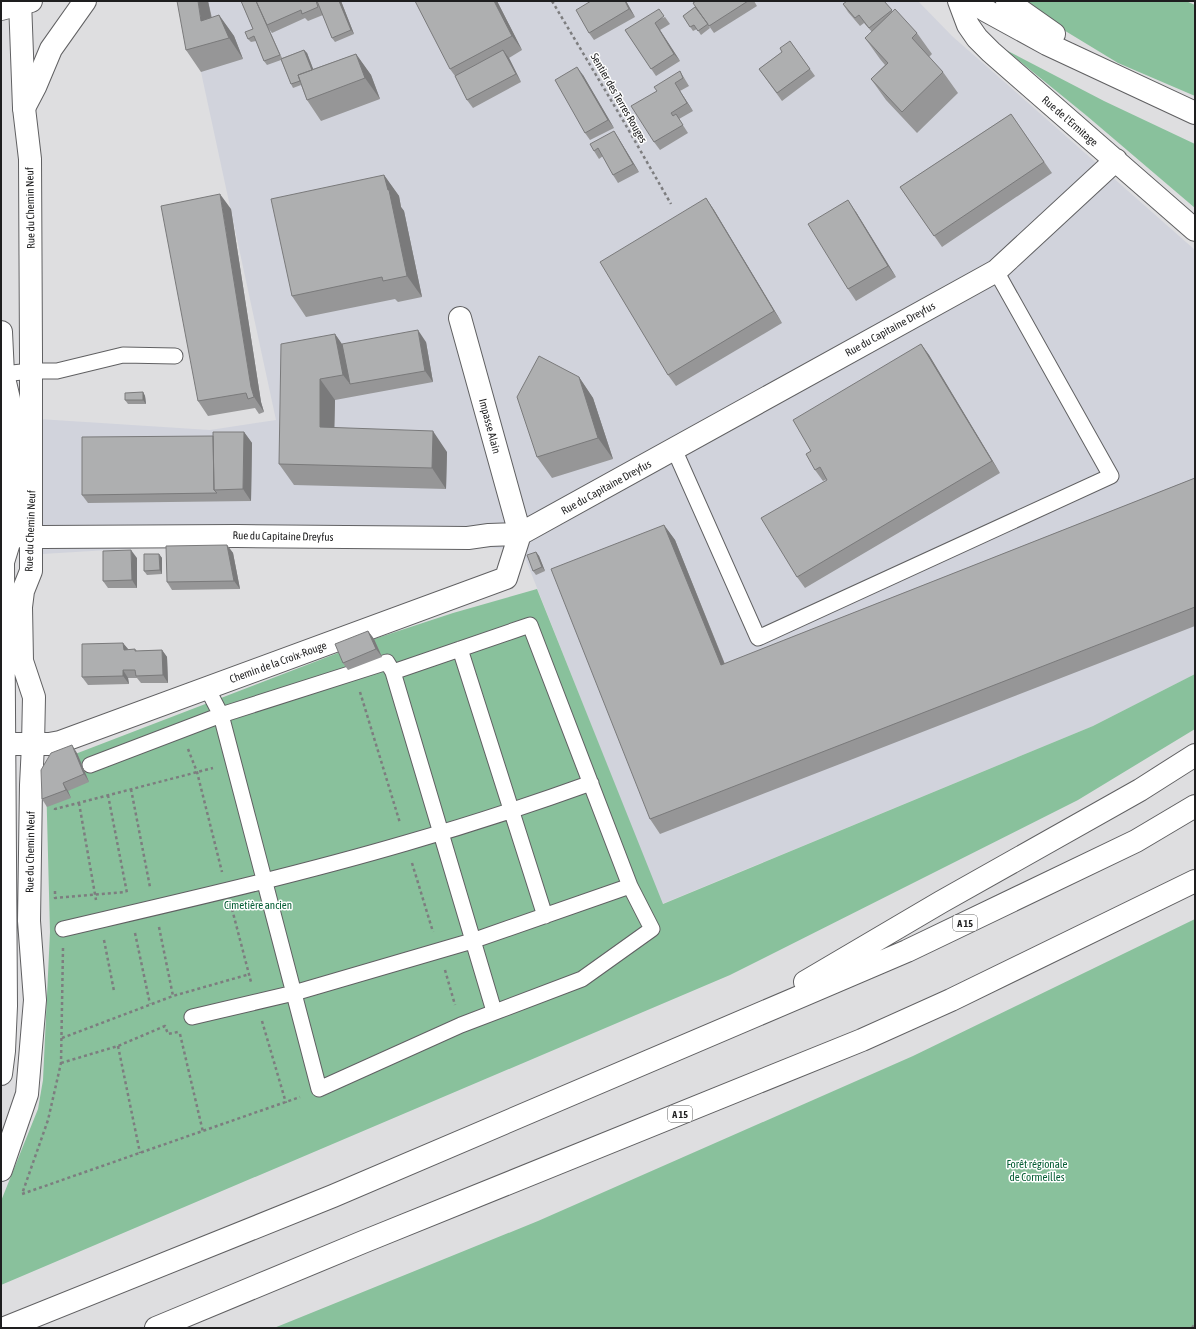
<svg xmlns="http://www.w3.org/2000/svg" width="1196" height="1329" viewBox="0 0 1196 1329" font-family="'Asap Condensed',sans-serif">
<rect width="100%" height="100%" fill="#dedee0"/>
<!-- built -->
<path fill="#d1d3dc" d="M187 1H918L952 36 1195 250V674L1093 726 662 904 522 550 455 545 207 544 26 555 23 418 210 430 276 420 201 72Z"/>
<!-- green -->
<path fill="#89c19c" d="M1016 1H1186L1195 5V96L1118 63Z
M1006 50 1104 101 1195 144V208L1087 116Z
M537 589 663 904 1093 726 1195 674V729L1078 800 730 975 1 1285V1201L38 1109 43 1080 50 932 46 778 57 761 374 639 453 613Z
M1195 919V1328H274L538 1221 913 1056Z"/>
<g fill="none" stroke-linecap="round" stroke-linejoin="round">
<!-- service casing -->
<g stroke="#606062" stroke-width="17">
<path id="service" d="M3 374 31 371H57L123 355 175 356
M674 449 758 638 1111 476 996 271
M460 649 545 916
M207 688 221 715 319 1089 461 1025 582 979 652 929 630 886 530 625 393 672
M90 765 221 715 387 662 393 672 494 1011
M63 929C178 902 293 876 406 843 469 825 530 805 591 783
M192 1017 294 993 472 941 630 886"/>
</g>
<!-- minor casing -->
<g stroke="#606062" stroke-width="24">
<path id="minor" d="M959 1 968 25 977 38 991 52 1195 230
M13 536 42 537 237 536 468 538 489 535 520 534 996 271 1116 160
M3 744H49L60 742 506 578 520 534 460 318"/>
</g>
<!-- tertiary casing -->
<g stroke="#606062" stroke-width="24">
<path id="tertiary" d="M971 1 985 10 1047 44 1195 113
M1007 1 1054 34
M1 332 3 374 9 399 12 508 11 536 3 562 6 1006 4 1051 1 1074
M1 1170 27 1094 35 1000 29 921 31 785 33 745 34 697 22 661 21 607 23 591 31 571V353L30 159 24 108 20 1"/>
</g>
<!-- secondary casing -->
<g stroke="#606062" stroke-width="24">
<path id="secondary" d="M1 9 31 1
M24 108 35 87 51 49 85 1"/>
</g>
<!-- motorway casing -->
<g stroke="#606062" stroke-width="24">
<path id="motorway" d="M805 982 941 902 1140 790 1195 755
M5 1328 333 1196 907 951 1136 841 1195 806
M156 1328 363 1242 862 1040 951 1000 1195 881"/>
</g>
<!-- path -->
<path stroke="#7d7d7f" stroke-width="2.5" stroke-dasharray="3 3" stroke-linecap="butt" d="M552 1 624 122 671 204
M360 692 400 823
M188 749 197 772 222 872
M131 789 150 887
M108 795 127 893
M79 803 96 900
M55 810V809L213 768
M412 863 433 932
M55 891V898L126 892
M232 909 251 982
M159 927 173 996
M135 933 150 1004
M104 940 114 991
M63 948 61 1063 48 1120 22 1194 300 1097
M445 970 455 1005
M262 1021 286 1103
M180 1034 203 1132
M62 1038 173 996 250 974
M118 1046 140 1153
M61 1063 118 1046 165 1026 168 1034 178 1032
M1192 1328 1195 1324"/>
<!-- service -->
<use href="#service" stroke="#fff" stroke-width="15"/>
<!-- minor -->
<use href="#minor" stroke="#fff" stroke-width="22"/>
<!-- tertiary -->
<use href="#tertiary" stroke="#fff" stroke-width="22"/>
<!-- secondary -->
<use href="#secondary" stroke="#fff" stroke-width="22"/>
<!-- motorway -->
<use href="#motorway" stroke="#fff" stroke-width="22"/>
</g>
<!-- wall -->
<path fill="#969697" d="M208 1 212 18 219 15 234 36 243 59 201 72 186 50Z
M241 1H341L354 34 335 42 332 38 323 15 308 21 305 18 272 33 269 29 282 58 304 50 307 53 313 69 356 54 371 75 380 99 321 121 307 100 301 85 293 88 291 84 281 60 267 65 264 61 256 41 251 42 248 39 253 29Z
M497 1 522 50 509 58 521 82 473 108 467 100 455 76 450 69Z
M626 1 635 17 594 40 589 33Z
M696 1H754L757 6 714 33 702 16 710 28 701 35 697 29 693 31 683 16 695 7Z
M884 1 893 12 917 33 932 54 929 57 943 72 958 93 917 133 886 100 871 79 885 65 880 59 865 38 872 32 864 23 860 26 848 12 843 4Z
M665 17 670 24 660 30 680 61 656 76 625 30Z
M790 41 815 76 782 101 759 69 782 52Z
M680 71 689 86 680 91 693 111 679 119 688 133 660 150 654 142 657 91Z
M583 75 614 128 590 140 585 133Z
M1011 114 1052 173 942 247 900 187Z
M614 131 619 139 639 172 618 183 613 175 603 156 599 159 594 151Z
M384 175 399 196 401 207 404 211 422 297 398 302 395 299 306 317 292 296Z
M706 198 714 210 782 323 676 386 668 375Z
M231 209 261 402 264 412 259 414 255 408 208 416 198 401Z
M856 212 896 277 856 301 848 289Z
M335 334 342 344 426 342 433 382 335 400 334 427 447 452 446 489 294 485 279 464Z
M921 344 929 355 1000 473 805 588 797 577 827 480V479L823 481 815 470 811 451Z
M579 377 593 398 613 459 552 478 537 457Z
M143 392 145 396 146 404H128L125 400Z
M244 432 252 443 251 501 88 503 82 495 213 436Z
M1195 478V626L660 834 650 819 664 525 675 540 725 664Z
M227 545 233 553 240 589 172 590 167 582Z
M536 552 539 556 545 571 536 575 533 571Z
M159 554 162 558V574L147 575 144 571Z
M137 558V588H108L103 581Z
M368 631 374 639 382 657 348 670 343 663Z
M123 643 128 650 135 649 137 651 162 650 167 657 168 683H141L137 678H128L129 684 88 685 82 677Z
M77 753 89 782 68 791 71 798 47 807 42 799Z"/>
<!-- shaded-wall -->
<path fill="#7a7a7b" d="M198 1H208L216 42 201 21Z
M339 1H341L354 34 351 30Z
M494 1H497L522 50 512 36Z
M625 1H626L635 17 629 9Z
M219 15 234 36 243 59 229 38Z
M655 23 660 30 680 61 674 54Z
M304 50 307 53 317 79 314 75Z
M503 50 509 58 521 82 516 74Z
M356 54 371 75 380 99 365 78Z
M577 67 583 75 614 128 608 120Z
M675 83 680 91 693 111 687 103Z
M614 131 619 139 639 172 633 164Z
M384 175 399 196 401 207 404 211 422 297 407 276Z
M220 194 231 209 261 402 264 412 254 397 251 387Z
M706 198 714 210 782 323 774 311Z
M848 200 856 212 896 277 888 266Z
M418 330 426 342 433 382 425 371Z
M335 334 350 356V384L343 375Z
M921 344 929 355 1000 473 992 461Z
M579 377 593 398 613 459 598 438Z
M320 379 335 400 334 448 320 427Z
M143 392 145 396 146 404 143 400Z
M433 431 447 452 446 489 432 468Z
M244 432 252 443 251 501 243 489Z
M664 525 675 540 731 680 721 665Z
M227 545 233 553 240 589 234 581Z
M131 550 137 558V588L132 580Z
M536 552 539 556 545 571 542 567Z
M159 554 162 558V574L160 570Z
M368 631 374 639 382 657 376 649Z
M123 643 129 650H124Z
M162 650 167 657 168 683 163 675Z
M123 670 128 678 129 684 123 676Z
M72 745 77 753 89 782 84 774Z
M63 783 68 791 71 798 66 790Z"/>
<!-- building -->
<path fill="#aeafb0" stroke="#7a7a7b" d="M177 1H198L201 21 219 15 229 38 186 50Z
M241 1H256L280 55 264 61 254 36 248 39 245 32 253 29Z
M256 1H316L318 7 302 14 301 10 267 25Z
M317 1H339L351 30 332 38Z
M415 1H494L512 36 450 69Z
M591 1H625L629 9 589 33 576 10Z
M696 1H748L709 26 693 3Z
M847 1H884L892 10 869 28 859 15 855 18 843 4Z
M695 7 708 24 698 31 694 25 690 27 683 16Z
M659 9 664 16 655 23 674 54 651 69 625 30Z
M895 9 917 33 912 38 943 72 902 112 871 79 888 63 865 38Z
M790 41 810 69 777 93 759 69 782 52 780 48Z
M304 50 312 70 298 75 300 81 291 84 281 59Z
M503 50 516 74 467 100 455 76Z
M356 54 365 78 307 100 298 75Z
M577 67 608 120 585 133 555 80Z
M680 71 683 78 675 83 687 103 671 113 673 116 676 114 683 125 654 142 631 106 657 91 654 87Z
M1011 114 1044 162 934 236 900 187Z
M614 131 633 164 613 175 598 148 594 151 590 144Z
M384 175 388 190H389L407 276 383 281 382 277 292 296 271 199Z
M220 194 251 387 254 397 248 399 246 393 198 401 161 206Z
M706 198 774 311 668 375 600 262Z
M848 200 888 266 848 289 808 224Z
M418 330 425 371 350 384 342 344Z
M335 334 343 375 320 379V427L433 431 432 468 279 464 281 344Z
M921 344 992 461 797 577 761 518 827 480 820 467 815 470 806 454 811 451 793 420Z
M539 356 579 377 598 438 537 457 517 397Z
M143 392V400H125V393Z
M213 432H244L243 489 214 490Z
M213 436 214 490 217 493 82 495V437Z
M1195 478V607L650 819 551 569 664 525 721 665Z
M227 545 234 581 167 582 166 546Z
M131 550 132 580 103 581V551Z
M536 552 542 567 533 571 527 555Z
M144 554H159L160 570 144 571Z
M368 631 376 649 343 663 335 644Z
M123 643 124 650 135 649V651L162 650 163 675 136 676 135 670H123V676L82 677V644Z
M72 745 84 774 63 783 66 790 42 799 41 770 51 753Z"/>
<g text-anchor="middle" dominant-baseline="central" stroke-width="3" stroke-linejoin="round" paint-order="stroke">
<!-- shield labels -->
<g fill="#fff" stroke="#626262" stroke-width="1">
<rect x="953" y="915" width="24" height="16" rx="3"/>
<rect x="668" y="1106" width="24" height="16" rx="3"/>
</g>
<g font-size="10" font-weight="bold" fill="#1e1e1f">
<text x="965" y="923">A 15</text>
<text x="680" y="1114">A 15</text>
</g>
<!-- street labels -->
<g font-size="11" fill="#1e1e1f" stroke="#fff">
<text transform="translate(619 98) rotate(60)">Sentier des Terres Rouges</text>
<text transform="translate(1070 121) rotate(41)">Rue de l'Ermitage</text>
<text transform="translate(30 208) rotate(-91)">Rue du Chemin Neuf</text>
<text transform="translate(890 329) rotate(-29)">Rue du Capitaine Dreyfus</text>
<text transform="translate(490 426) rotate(75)">Impasse Alain</text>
<text transform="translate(606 487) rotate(-29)">Rue du Capitaine Dreyfus</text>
<text transform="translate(30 531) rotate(-88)">Rue du Chemin Neuf</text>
<text transform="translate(283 536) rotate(1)">Rue du Capitaine Dreyfus</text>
<text transform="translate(278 662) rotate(-20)">Chemin de la Croix-Rouge</text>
<text transform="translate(30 852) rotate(-89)">Rue du Chemin Neuf</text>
</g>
<!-- park labels -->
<g font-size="11" fill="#035c33" stroke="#fff">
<text x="258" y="905">Cimetière ancien</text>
<text x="1037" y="1164">Forêt régionale<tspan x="1037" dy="13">de Cormeilles</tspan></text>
</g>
</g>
<!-- border -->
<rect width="1196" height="1329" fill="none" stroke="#1e1e1f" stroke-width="4"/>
</svg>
